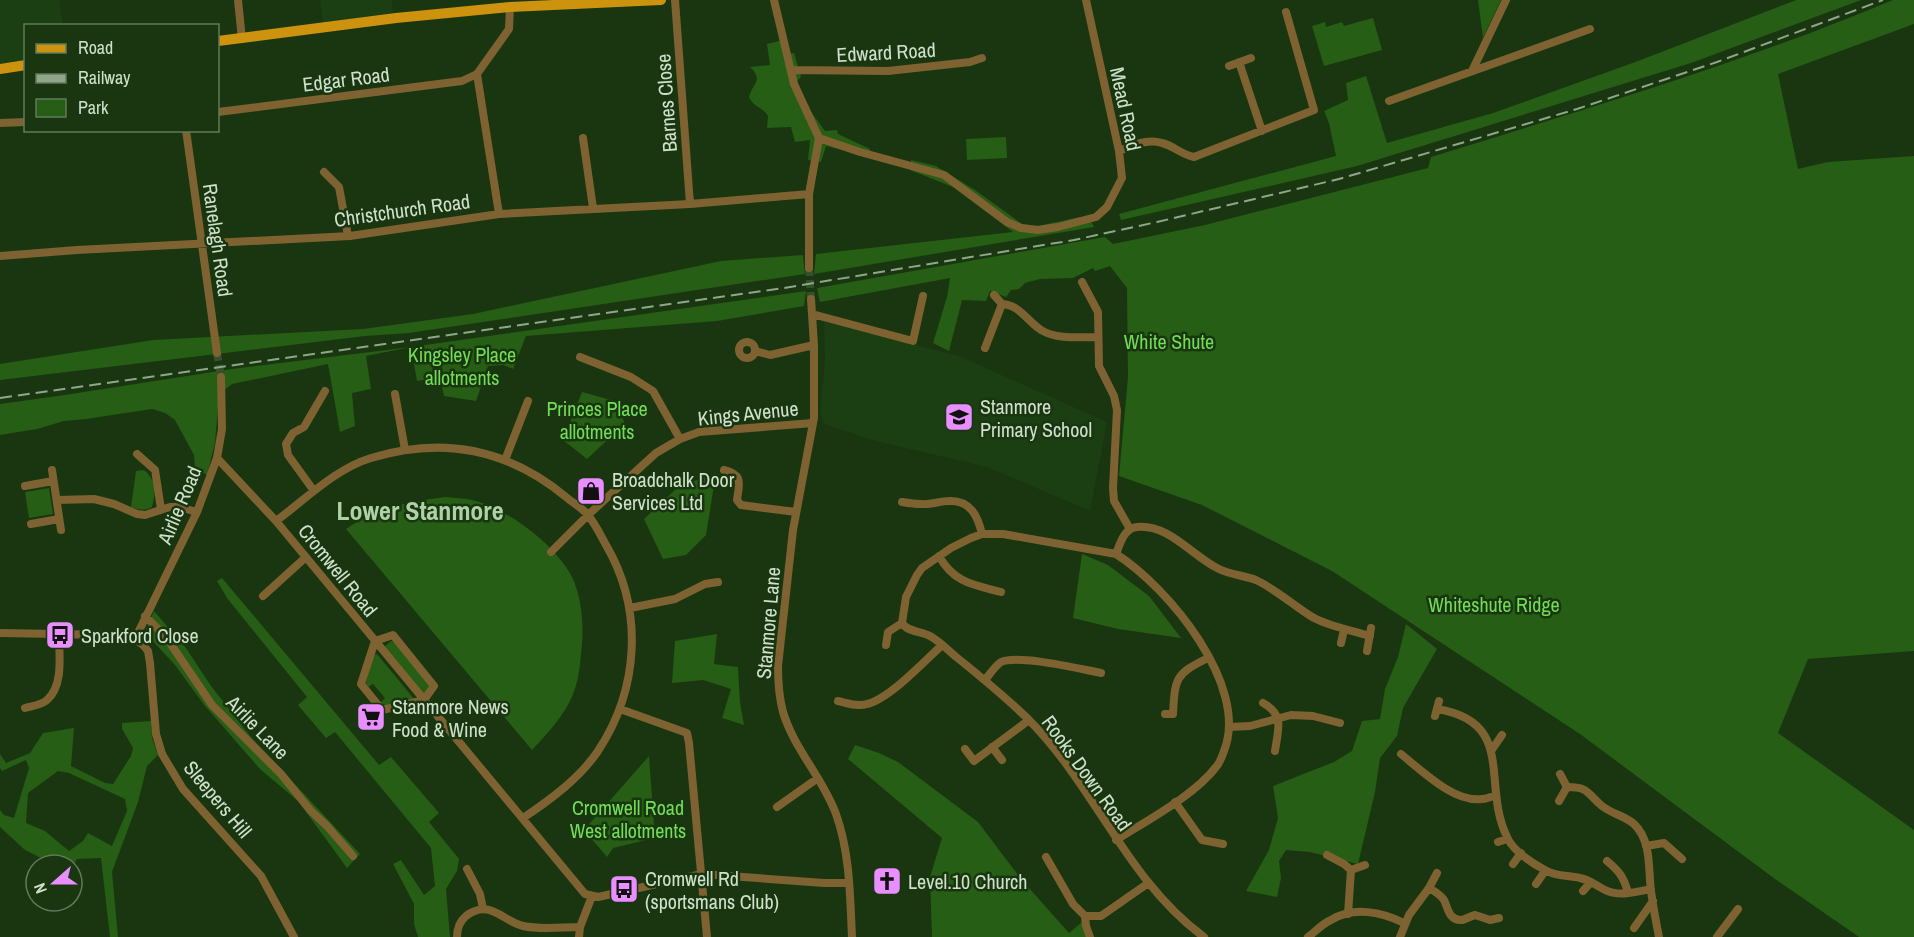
<svg xmlns="http://www.w3.org/2000/svg" width="1914" height="937" viewBox="0 0 1914 937" font-family="'Archivo Narrow',sans-serif">
<rect width="100%" height="100%" fill="#193611"/>
<!-- built -->
<path fill="#1b3e12" d="M0 0H59L63 25 26 26 25 61 0 65Z
M320 0H392L393 13 323 23Z
M824 322 959 356 1107 422 1090 511 987 467 876 441 824 424 820 412 825 361Z"/>
<!-- green -->
<path fill="#255e14" fill-rule="evenodd" d="M1478 0H1501L1483 38Z
M1796 0H1861L1691 63 1357 166 1121 220 1119 214 1336 156 1329 123 1324 111 1348 100 1346 83 1366 76 1387 143 1493 113 1638 61Z
M1893 0H1914V24L1778 74 1798 169 1828 162 1914 156V651L1808 659 1778 733 1914 830V937H1859L1775 879 1580 734 1332 571 1202 505 1119 476 1128 377 1127 288 1110 266 1095 271 1093 268 1073 278 1040 279 1025 283 1019 289 1011 290 1006 297 990 291 986 301 962 300 949 351 933 343 947 297 950 278 820 302 817 288 1105 237 1113 244 1205 225 1428 168 1431 157C1586 109 1743 63 1893 0Z
M1373 18 1382 50 1324 66 1312 26 1325 22 1326 27 1342 22 1344 26Z
M783 40 785 54 794 53 801 77 797 81 809 109 825 131 837 130 838 134 870 149V157L826 146 821 162 808 160 810 140 795 142 791 127 767 128 768 116C763 107 753 107 749 97 753 82 764 81 750 67L770 65 767 44Z
M1006 137 1007 158 967 160 966 139Z
M911 160 936 166 975 190 1022 224 1038 226 1080 217 1092 223 1094 227 814 274 816 254 1013 232 953 187 910 170Z
M803 255 805 274 409 333 365 336 0 380V364L153 340 363 329 473 314 721 261Z
M806 291 804 306 717 321 526 336 513 369 503 365 488 366 476 401 444 396 440 377 417 381 411 347 366 356 371 389 352 393 355 426 340 432 328 364 232 384 219 394 215 443 207 475 195 468 194 455 175 420 165 413 152 409 86 419 64 421 37 429 0 435V404L58 396 232 369 411 347Z
M582 392 615 401 626 426 619 429 587 459 563 440Z
M144 470C156 479 156 493 152 507 146 511 139 510 131 507L136 471Z
M716 473 706 535 686 555 663 559 644 519 678 487Z
M49 488 53 514 29 518 25 492Z
M445 497C454 498 464 498 472 500 507 508 556 545 572 577 583 600 584 629 581 654 580 670 577 688 569 703 560 720 545 736 532 750L346 529C377 507 409 502 445 497Z
M1082 554 1108 565 1149 596 1181 638 1118 629 1073 618Z
M222 578 379 765 391 757 439 813 429 822 459 859 457 871 446 889 450 937H418L414 924V904L393 864 401 860 424 895 435 886 431 848 335 732 326 738 298 705 307 697 227 598 217 581Z
M154 611 186 648 211 686 251 737 360 854 347 868 298 801 260 769 205 706 175 665 149 637 146 629Z
M1406 624 1437 649 1403 708 1397 736 1380 758 1375 792 1358 864 1310 852 1286 850 1279 861 1281 878 1277 897 1246 891 1269 850 1278 818 1273 786 1334 762 1352 751 1362 721 1380 719 1385 689 1398 657Z
M717 634 714 664 738 667 740 703 744 725 722 718 731 689 703 680 672 683 675 641Z
M391 641 396 642 431 685 426 693 422 694 384 647Z
M377 654 415 700 388 706 380 703 385 698 373 684 368 687 366 683 373 655Z
M151 721 152 738 158 755 147 766 138 802 112 872 118 937H110L101 858 77 859 72 867V865H47L43 859 25 850 0 827V810L4 815 14 818 29 768 26 760 2 771 0 768V754L6 763 30 753 43 733 74 728 71 766 105 783 113 784 131 756 133 748 122 729V723ZM58 771 69 773 125 799 127 811 112 846 88 833 83 841 69 851 45 831 26 823 28 793Z
M855 745 879 753 898 762 978 822 1021 879 1069 933 1082 922 1087 937H932L930 877 942 838 848 759Z
M649 756 655 838 613 848 607 857 584 830Z"/>
<g fill="none" stroke-linecap="round" stroke-linejoin="round">
<!-- minor-tunnel -->
<path stroke="#34502d" stroke-width="8" stroke-dasharray="8 4" stroke-linecap="butt" d="M809 268 811 299
M217 353 221 377"/>
<!-- minor -->
<path stroke="#7e6231" stroke-width="8" d="M238 0 242 39
M675 0 690 204
M774 0 794 84 819 138 809 194V268
M1239 62 1262 131
M1229 66 1251 58
M791 70 888 71 970 62 982 58
M1472 71 1506 0
M1389 101 1590 29
M218 112 462 81 477 74
M0 123 26 122
M186 130 217 353
M583 138 593 208
M819 138 860 152 944 175 1007 222 1021 228 1038 230 1058 227 1096 217 1107 207 1122 178 1119 151 1086 0
M1119 151C1133 146 1147 138 1162 143 1174 146 1182 155 1194 157L1314 110 1286 12
M324 172 339 187 348 236
M499 214 477 74 509 29 510 7
M0 256 77 250 350 236 499 214 690 204 809 194
M1082 282 1098 312 1099 366 1114 396 1117 410 1113 488 1114 501 1130 529
M994 295 1002 304C1020 305 1027 321 1041 330 1057 340 1080 337 1098 337
M811 299 814 345V418L793 530 778 666C778 681 779 697 783 712 794 749 823 778 836 814 850 853 850 896 852 937
M812 314 913 341 923 296
M739 350a8 8 0 1 1 16 0a8 8 0 1 1-16 0Z
M985 348 1002 304
M755 351 770 355 814 345
M580 357 631 377 653 391 680 439
M395 394 405 450
M137 454 155 470 161 509
M217 458 276 521 585 894 598 897 702 874 824 883H849
M505 460 528 401
M52 470 61 530
M724 470C744 475 739 484 737 500L741 505 796 512
M25 486 53 481
M314 491 288 455 286 444 293 433 304 427 325 391
M57 500 94 499 114 504 137 514 145 515 170 507H179L197 512
M902 502C908 503 915 504 921 504 931 505 940 501 949 501 971 500 978 517 982 534
M276 521C306 499 335 469 371 458 443 436 508 449 566 497 573 503 582 508 587 514 595 523 601 536 606 545 644 610 639 689 598 751 580 778 550 800 523 818
M31 524 59 519
M551 552 588 515 656 453 680 439 699 432 813 423
M1116 554C1120 544 1124 528 1137 527 1169 524 1191 555 1217 568 1230 575 1243 575 1256 580 1277 590 1294 606 1314 618 1331 627 1351 630 1370 636
M939 556C954 583 974 585 1001 592
M263 596 306 557
M630 608 675 599 705 584 718 582
M145 616 166 637 212 705 281 774 311 811 327 826 353 856
M902 623 906 597 917 575 922 568 951 548 971 538 982 534H1003L1116 554C1168 587 1250 686 1224 751 1222 756 1220 763 1216 767 1195 795 1146 821 1116 840
M902 623C907 632 921 631 930 636 939 641 947 649 955 656 980 676 1004 696 1027 718 1095 785 1126 880 1204 937
M0 633 115 635 135 639 143 645 148 651 150 663 156 734 162 754 183 789 261 876 294 937
M393 635 434 686 424 700 382 710 361 684 375 641Z
M135 639 197 512 217 458 222 429 221 377
M1341 643 1344 630
M886 645 888 632 902 623
M1367 651 1371 628
M985 680C990 674 995 666 1001 662 1018 654 1080 669 1101 673
M838 701C847 703 858 707 867 704 889 699 925 661 942 645
M1263 703C1285 715 1278 729 1275 751
M25 708C32 706 42 705 47 700 64 685 59 655 59 635
M620 709 687 733 689 743 707 937
M1437 709C1517 722 1481 784 1507 837 1513 851 1532 863 1545 870 1556 877 1568 875 1580 878 1590 880 1597 886 1605 890 1619 897 1636 892 1651 889
M1165 714H1173C1175 678 1175 674 1208 658
M1435 716 1439 701
M1230 727 1250 726 1291 715 1313 716 1340 723
M992 747 1002 760
M965 749 974 761 1029 720
M1491 751 1502 735
M1401 754C1421 770 1454 803 1482 799 1486 799 1491 797 1495 795
M1567 787C1590 787 1586 793 1602 806 1612 814 1625 816 1634 824 1652 841 1648 869 1651 891 1653 906 1656 922 1659 937
M1559 801 1567 787 1560 774
M1175 802 1202 840 1223 844
M777 807 818 778
M1498 842 1507 839
M1646 846 1664 843 1682 859
M1327 855 1344 864 1351 870 1348 914
M1046 857 1073 904 1085 916H1101L1147 884
M1607 861C1619 871 1624 877 1628 893
M1513 864 1521 853
M467 869 480 894 483 909
M1351 870 1365 865
M1536 884 1545 871
M1429 888 1437 873
M1583 891 1591 882
M1085 916 1086 926 1090 937
M1634 928 1653 901
M457 937C457 929 460 921 466 916 490 898 502 921 523 926 541 930 562 927 580 927
M579 937 580 927 592 896
M1308 937C1316 931 1322 924 1331 920 1354 906 1382 912 1404 923
M1400 937 1409 915 1429 888C1434 891 1440 894 1444 900 1448 908 1449 921 1462 920 1466 919 1471 916 1475 915L1490 920 1499 918
M1717 937 1738 909"/>
<!-- major -->
<path stroke="#cd930f" stroke-width="10" d="M218 41 396 18 510 7 661 0
M0 69 26 65"/>
<!-- rail -->
<path stroke="#90a68b" stroke-width="2" stroke-dasharray="12 6" stroke-linecap="butt" d="M0 398 784 288 1074 240 1157 222 1339 179 1577 109 1717 62 1883 0"/>
</g>
<!-- icons -->
<defs>
<g id="school-square" transform="scale(1.5)"><rect x="-9" y="-9" width="18" height="18" rx="4" fill="#e88eff" stroke="#193611"/><path d="M0-5L7-2L0 1L-7-2ZM-4 1L0 2.5L4 1V4Q0 6-4 4Z" fill="#111"/></g>
<g id="shop-square" transform="scale(1.5)"><rect x="-9" y="-9" width="18" height="18" rx="4" fill="#e88eff" stroke="#193611"/><path d="M-5-2.5h2.3a2.7 3.5 0 0 1 5.4 0H5L5.5 6h-11ZM-1.5-2.5h3a1.5 2.3 0 0 0-3 0Z" fill="#111"/></g>
<g id="bus-square" transform="scale(1.5)"><rect x="-9" y="-9" width="18" height="18" rx="4" fill="#e88eff" stroke="#193611"/><path d="M-5-6H5V4H4V6H2V4H-2V6H-4V4H-5ZM-3.5-4V0h7V-4ZM-3.5 1.2v1.5H-2V1.2ZM2 1.2v1.5H3.5V1.2Z" fill="#111"/></g>
<g id="supermarket-square" transform="scale(1.5)"><rect x="-9" y="-9" width="18" height="18" rx="4" fill="#e88eff" stroke="#193611"/><path d="M-6-5.5h2.5l.6 2H6L4.5 2H-2.5L-4.4-4H-6ZM-1.5 3.2a1.3 1.3 0 1 0 .1 0ZM3 3.2a1.3 1.3 0 1 0 .1 0Z" fill="#111"/></g>
<g id="church-square" transform="scale(1.5)"><rect x="-9" y="-9" width="18" height="18" rx="4" fill="#e88eff" stroke="#193611"/><path d="M-1.2-6h2.4v3.5h3.3v2.4h-3.3V6h-2.4V-.1h-3.3v-2.4h3.3Z" fill="#111"/></g>
</defs>
<g fill-rule="evenodd">
<use href="#school-square" x="959" y="417"/>
<use href="#shop-square" x="591" y="491"/>
<use href="#bus-square" x="60" y="635"/>
<use href="#supermarket-square" x="371" y="717"/>
<use href="#church-square" x="887" y="881"/>
<use href="#bus-square" x="624" y="889"/>
</g>
<g text-anchor="middle" dominant-baseline="central" stroke-width="5" stroke-linejoin="round" paint-order="stroke">
<!-- street labels -->
<g font-size="20" fill="#cfe1cb" stroke="#193611">
<text transform="translate(886 52) rotate(-3)">Edward Road</text>
<text transform="translate(346 79) rotate(-7)">Edgar Road</text>
<text transform="translate(666 103) rotate(-94)">Barnes Close</text>
<text transform="translate(1126 109) rotate(78)">Mead Road</text>
<text transform="translate(402 210) rotate(-8)">Christchurch Road</text>
<text transform="translate(218 240) rotate(82)">Ranelagh Road</text>
<text transform="translate(748 413) rotate(-6)">Kings Avenue</text>
<text transform="translate(179 505) rotate(-67)">Airlie Road</text>
<text transform="translate(338 570) rotate(51)">Cromwell Road</text>
<text transform="translate(768 623) rotate(-85)">Stanmore Lane</text>
<text transform="translate(258 727) rotate(46)">Airlie Lane</text>
<text transform="translate(1087 773) rotate(54)">Rooks Down Road</text>
<text transform="translate(218 799) rotate(50)">Sleepers Hill</text>
</g>
<!-- park labels -->
<g font-size="20" fill="#74dd58" stroke="#193611">
<text x="1169" y="341">White Shute</text>
<text x="462" y="354">Kingsley Place<tspan x="462" dy="23">allotments</tspan></text>
<text x="597" y="408">Princes Place<tspan x="597" dy="23">allotments</tspan></text>
<text x="1494" y="604">Whiteshute Ridge</text>
<text x="628" y="807">Cromwell Road<tspan x="628" dy="23">West allotments</tspan></text>
</g>
<!-- poi labels -->
<g font-size="20" fill="#cfe1cb" stroke="#193611" text-anchor="start">
<text x="980" y="406">Stanmore<tspan x="980" dy="23">Primary School</tspan></text>
<text x="612" y="479">Broadchalk Door<tspan x="612" dy="23">Services Ltd</tspan></text>
<text x="81" y="635">Sparkford Close</text>
<text x="392" y="706">Stanmore News<tspan x="392" dy="23">Food &amp; Wine</tspan></text>
<text x="645" y="878">Cromwell Rd<tspan x="645" dy="23">(sportsmans Club)</tspan></text>
<text x="908" y="881">Level.10 Church</text>
</g>
<!-- district labels -->
<g font-size="26" font-weight="bold" fill="#aed2a6" stroke="#193611">
<text x="420" y="510">Lower Stanmore</text>
</g>
</g>
<!-- legend -->
<rect x="24" y="24" width="195" height="108" fill="#193611" stroke="#627a5b" stroke-width="1.5"/>
<rect x="36" y="44" width="30" height="9" fill="#cd930f" stroke="#627a5b" stroke-width="1.5"/>
<text x="78" y="54" font-size="18" fill="#cfe1cb">Road</text>
<rect x="36" y="74" width="30" height="9" fill="#90a68b" stroke="#627a5b" stroke-width="1.5"/>
<text x="78" y="84" font-size="18" fill="#cfe1cb">Railway</text>
<rect x="36" y="99" width="30" height="18" fill="#255e14" stroke="#627a5b" stroke-width="1.5"/>
<text x="78" y="114" font-size="18" fill="#cfe1cb">Park</text>
<!-- north arrow -->
<g transform="translate(54 883) rotate(249)"><circle r="28" fill="#193611" stroke="#627a5b" stroke-width="1.5"/>
<path d="M0-4.5L10 22L0 15L-10 22Z" fill="#e88eff"/>
<text y="-9" font-size="16" font-weight="bold" text-anchor="middle" fill="#cfe1cb">N</text>
</g>
</svg>
